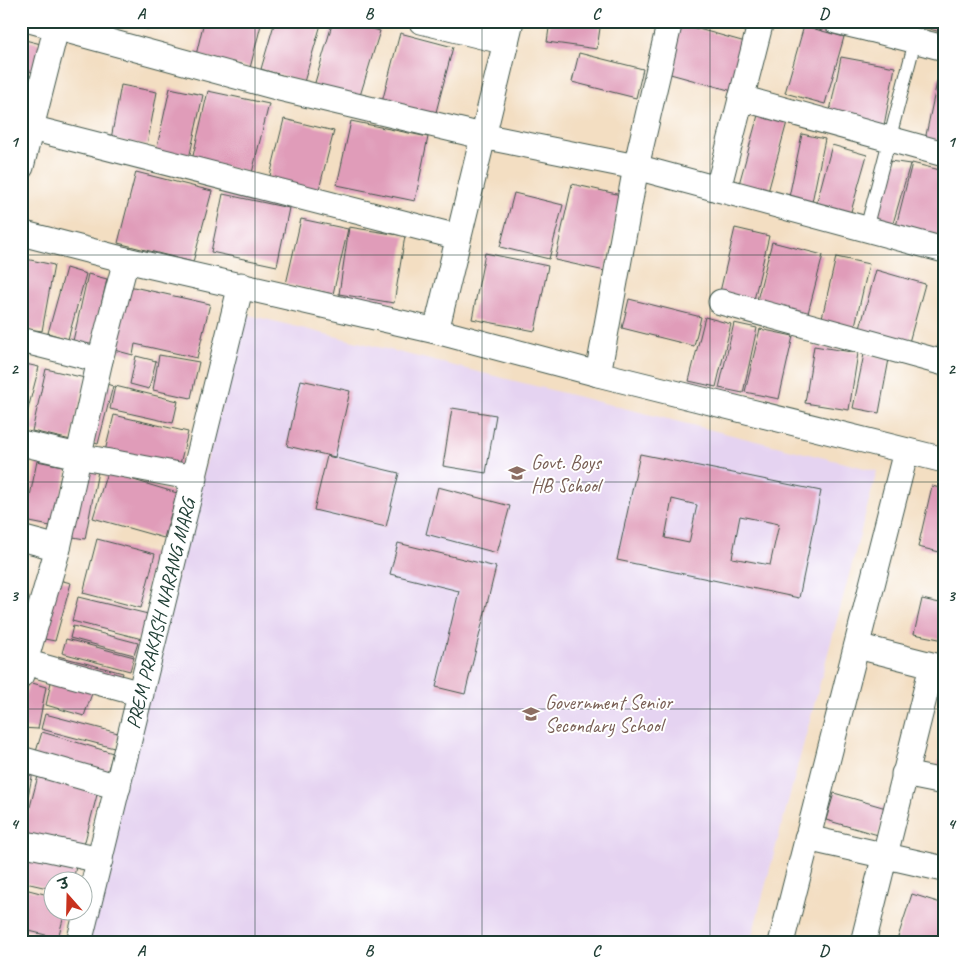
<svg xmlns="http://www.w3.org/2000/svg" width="965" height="964" viewBox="0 0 965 964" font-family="Caveat,'Playpen Sans Deva',sans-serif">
<rect width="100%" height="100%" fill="#fff"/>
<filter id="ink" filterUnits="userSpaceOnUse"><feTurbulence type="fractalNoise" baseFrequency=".02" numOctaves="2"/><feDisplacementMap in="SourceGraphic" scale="10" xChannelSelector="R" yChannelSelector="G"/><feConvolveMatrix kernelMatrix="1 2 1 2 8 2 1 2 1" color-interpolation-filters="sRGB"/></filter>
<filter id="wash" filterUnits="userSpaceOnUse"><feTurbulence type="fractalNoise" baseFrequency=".0096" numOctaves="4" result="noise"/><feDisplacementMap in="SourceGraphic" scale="20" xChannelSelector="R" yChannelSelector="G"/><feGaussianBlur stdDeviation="1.12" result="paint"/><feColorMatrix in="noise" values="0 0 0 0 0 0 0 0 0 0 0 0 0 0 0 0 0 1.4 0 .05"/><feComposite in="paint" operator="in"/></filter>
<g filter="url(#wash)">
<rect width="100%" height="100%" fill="#f3dec2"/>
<!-- built -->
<path fill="#e5d3f1" d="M245 314 877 471 750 943H81Z"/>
<g id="blocks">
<!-- building -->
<path fill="#e09cb9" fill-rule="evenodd" d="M119 21H150L148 29Z
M204 21H262L250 68 196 55Z
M275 21H322L304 82 261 69Z
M333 21H347L380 31 359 99 314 86Z
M550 21H601L597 49 547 42Z
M905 21H944V33L905 22Z
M677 23 749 43 736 92 663 72Z
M804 26 844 37 825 104 785 93Z
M400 33 453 47 435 116 382 102Z
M21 39 49 46 42 74 21 69Z
M579 53 643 69 636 98 572 82Z
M841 57 895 67 883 131 828 121Z
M21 74 36 77 31 99 21 97Z
M938 77 944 78V144L925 140Z
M121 85 157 92 147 145 111 139Z
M170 88 203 95 188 163 155 156Z
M208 91 269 104 252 173 192 160Z
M758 115 787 122 768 192 739 184Z
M284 119 334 131 317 197 268 184Z
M351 121 428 137 415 201 337 185Z
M802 134 825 139 811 207 788 202Z
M832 145 867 155 850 215 816 205Z
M890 161 910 164 892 227 872 220Z
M912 163 944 171V214L938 237 896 226Z
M136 172 212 191 193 262 118 243Z
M572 184 621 195 605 271 555 260Z
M514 193 563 205 549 259 500 247Z
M223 194 289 208 277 266 211 252Z
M301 219 348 229 333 294 286 284Z
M349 227 405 236 394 303 339 294Z
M735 228 769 236 753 304 719 296Z
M772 242 823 255 807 317 756 304Z
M485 253 548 266 535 331 472 319Z
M836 257 869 264 854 330 821 322Z
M21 258 54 265 42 331 21 328Z
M66 268 86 274 68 339 48 333Z
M876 270 925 284 908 346 859 332Z
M88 274 107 279 92 345 73 341Z
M129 286 210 304 197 358 135 344 133 355 114 350Z
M629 299 701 317 694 346 622 328Z
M705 317 731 324 716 387 689 381Z
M734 323 757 328 743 393 719 388Z
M943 327H944V351L937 349Z
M760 329 793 336 779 399 745 392Z
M814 346 858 353 849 410 805 403Z
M864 354 889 359 879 413 853 408Z
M159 355 199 362 191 398 153 390Z
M136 356 156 361 149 389 130 384Z
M21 363 39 367 22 432H21Z
M46 369 85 378 71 440 32 431Z
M301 380 350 391 335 457 287 446Z
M100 382 113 386 98 444 85 441Z
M115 386 178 401 173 423 110 409Z
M452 408 496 415 486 473 443 466Z
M114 415 188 432 179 468 105 451Z
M640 454 821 491 799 598 617 560ZM672 499 697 505 689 543 665 538ZM740 516 779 524 770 565 732 558Z
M327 456 399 473 386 527 314 510Z
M37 461 67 467 55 527 25 521Z
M79 467 98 471 85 539 67 536Z
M107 472 177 493 164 538 93 518Z
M932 486 944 489V553L918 547Z
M438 487 510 506 497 553 426 534Z
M97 539 155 554 141 608 83 593Z
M398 543 496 567 465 694 436 687 459 591 390 574Z
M55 579 71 583 55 641 39 638Z
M78 597 148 614 142 639 72 621Z
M922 599 944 604V640L914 634Z
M73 626 138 643 134 655 70 638Z
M66 639 134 657 130 671 62 653Z
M58 656 123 673 120 686 54 668Z
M53 673 94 688 84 716 46 705Z
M29 682 46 687 38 729 21 728V708Z
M45 714 118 733 114 748 41 729Z
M42 732 113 753 105 779 34 758Z
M943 743H944V777L935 775Z
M21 770 33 772 22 825H21Z
M38 776 98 791 83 849 23 834Z
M834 793 886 808 878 835 826 820Z
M21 853 76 866 73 882H52V889L21 882Z
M21 888 52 896V912H65L58 938 21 929Z
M912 894 944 904V943H907L897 940Z"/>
</g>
</g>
<g filter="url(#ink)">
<use href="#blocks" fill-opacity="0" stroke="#3f5549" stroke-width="1"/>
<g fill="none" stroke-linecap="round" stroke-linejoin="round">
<!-- lane casing -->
<g stroke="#3f5549" stroke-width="14">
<path id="lane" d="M866 229 915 41"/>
</g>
<!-- street casing -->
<g stroke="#3f5549" stroke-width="27">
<g id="street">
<path d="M33 21 280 88 482 136 636 167 944 250"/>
<path d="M421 21 506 42"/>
<path d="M670 21 636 167 598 374 944 460"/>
<path d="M836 21 870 29 871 21"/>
<path d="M870 29 944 48"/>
<path d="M741 98 944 154"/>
<path d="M31 128 458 237"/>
<path d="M21 167 58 21"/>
<path d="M718 189 761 21"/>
<path d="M21 233 126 260 436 331 598 374"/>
<path d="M721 302 944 363"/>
<path d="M436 331 511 21"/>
<path d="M21 340 100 360"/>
<path d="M21 443 78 456 195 478"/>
<path d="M21 538 58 548"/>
<path d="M857 646 944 668"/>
<path d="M25 662 141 694"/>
<path d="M21 675 58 548 100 360 126 260"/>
<path d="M21 759 118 787"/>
<path d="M904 774 944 782"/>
<path d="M807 838 944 869"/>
<path d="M21 843 100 860"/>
<path id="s1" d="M79 943 241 285"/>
<path d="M781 943 906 451"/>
<path d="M863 943 932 666"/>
</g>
</g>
<!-- lane -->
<use href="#lane" stroke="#fff" stroke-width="12"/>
<!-- street -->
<use href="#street" stroke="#fff" stroke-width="25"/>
</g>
</g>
<!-- grid -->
<path fill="none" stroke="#1f3d34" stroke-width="1" stroke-opacity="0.55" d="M255 21V943M482 21V943M710 21V943M21 255H944M21 482H944M21 709H944"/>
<!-- icons -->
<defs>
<g id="school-bare" transform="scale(1.35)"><path d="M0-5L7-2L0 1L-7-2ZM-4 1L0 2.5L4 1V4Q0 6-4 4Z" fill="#8d6e63" stroke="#fff" stroke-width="2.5" paint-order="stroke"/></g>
</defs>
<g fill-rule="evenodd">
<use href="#school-bare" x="517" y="473"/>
<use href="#school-bare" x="531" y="714"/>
</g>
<g text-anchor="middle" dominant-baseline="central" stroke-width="4" stroke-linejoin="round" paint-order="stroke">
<!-- education labels -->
<g font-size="20" fill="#785e54" stroke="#fff" text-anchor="start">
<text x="531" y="462">Govt. Boys<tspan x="531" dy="23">HB School</tspan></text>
<text x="545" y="702">Government Senior<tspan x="545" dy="23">Secondary School</tspan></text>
</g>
<!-- street labels -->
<g font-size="20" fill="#1f3d34" stroke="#fff">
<text stroke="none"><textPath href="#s1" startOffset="339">PREM PRAKASH NARANG MARG</textPath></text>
</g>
</g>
<!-- margin -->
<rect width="965" height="964" fill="none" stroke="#fff" stroke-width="55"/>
<!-- north arrow -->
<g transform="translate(68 896) rotate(340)"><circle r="24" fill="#ffffff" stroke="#a5b1ae"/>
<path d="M0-4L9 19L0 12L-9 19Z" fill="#c8321e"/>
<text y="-8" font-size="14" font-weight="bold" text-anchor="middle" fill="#1f3d34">उ</text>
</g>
<rect x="28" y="28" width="910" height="908" fill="none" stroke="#1f3d34" stroke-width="2"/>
<g font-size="16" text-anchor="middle" font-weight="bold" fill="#1f3d34">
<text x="141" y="19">A</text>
<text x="369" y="19">B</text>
<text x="596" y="19">C</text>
<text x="824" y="19">D</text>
<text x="14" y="147">1</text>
<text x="951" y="147">1</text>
<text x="14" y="374">2</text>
<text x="951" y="374">2</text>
<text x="14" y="601">3</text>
<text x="951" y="601">3</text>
<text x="14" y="829">4</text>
<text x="951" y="829">4</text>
<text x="141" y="956">A</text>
<text x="369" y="956">B</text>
<text x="596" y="956">C</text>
<text x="824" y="956">D</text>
</g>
</svg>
